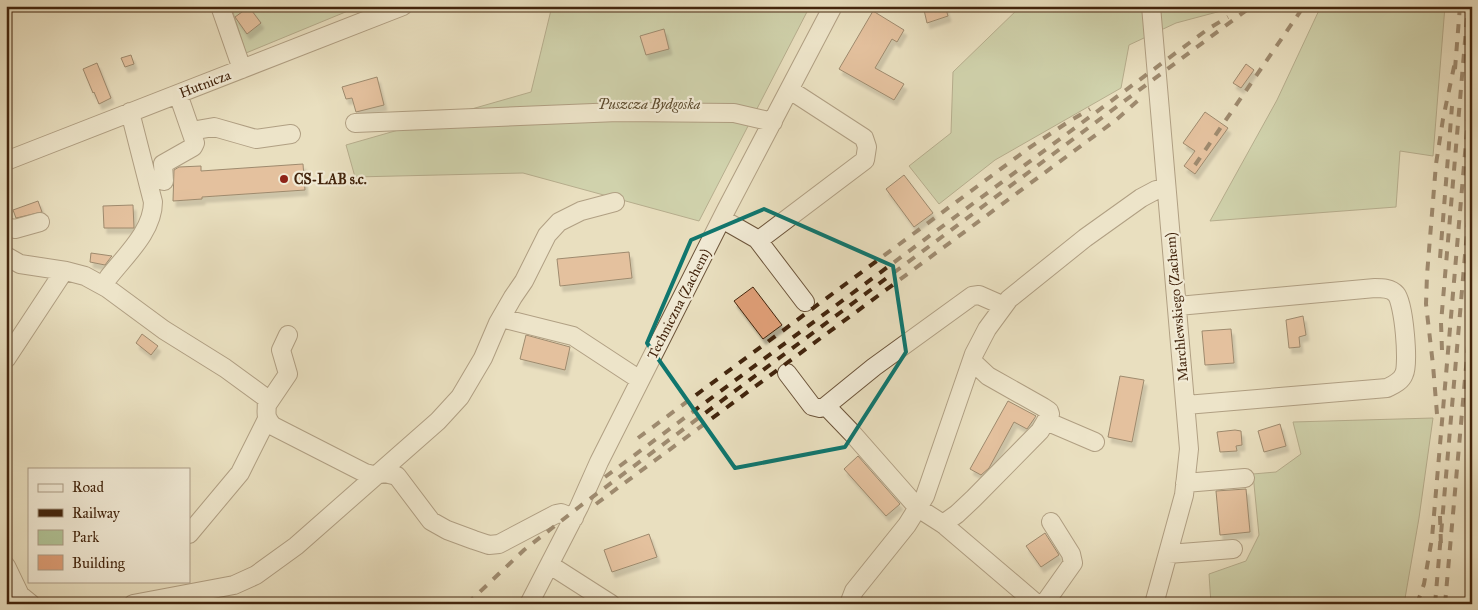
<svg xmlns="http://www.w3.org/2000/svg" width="1478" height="610" viewBox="0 0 1478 610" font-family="'IM FELL Great Primer',serif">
<defs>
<filter id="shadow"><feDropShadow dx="3" dy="5.5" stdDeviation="1" flood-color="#0004"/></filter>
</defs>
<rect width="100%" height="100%" fill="#e9dfbf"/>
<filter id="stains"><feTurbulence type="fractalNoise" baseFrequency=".004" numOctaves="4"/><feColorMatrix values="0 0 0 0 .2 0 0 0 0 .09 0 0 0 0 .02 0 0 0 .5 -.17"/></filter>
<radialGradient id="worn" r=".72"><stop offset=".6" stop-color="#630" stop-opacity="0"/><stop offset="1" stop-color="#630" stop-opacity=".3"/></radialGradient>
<!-- green -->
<path fill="#b1c396" stroke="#7a7452" d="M231 6H360L246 53Z
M552 6H810L699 221 523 173 355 177 346 145 531 92Z
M1021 6H1227L1221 11 1176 23 1129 45 1121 88 995 160 939 204 909 166 951 133 953 72Z
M1321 6H1445L1433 156 1400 151 1396 207 1210 221 1277 100Z
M1433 418 1419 518 1404 604H1211L1209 574 1246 561 1259 535 1253 474 1276 472 1301 454 1293 422Z"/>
<!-- building -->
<path fill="#de9e76" stroke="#43250d" filter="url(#shadow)" d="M941 6H945L948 16 927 23 924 10Z
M249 7 261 23 247 34 235 17Z
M873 11 904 30 897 42 892 39 875 68 904 84 894 100 839 69Z
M664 29 669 49 646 55 640 36Z
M131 55 134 64 125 67 121 58Z
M97 63 111 98 99 104 94 92 93 93 83 69Z
M1246 64 1254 70 1241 88 1233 83Z
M377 77 384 105 356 112 352 98 346 99 342 87Z
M1205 112 1228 128 1195 174 1184 166 1195 151 1183 143Z
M303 164 305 190 202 197V199L173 201 174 170 179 167 201 166V171Z
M904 175 933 213 914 227 886 189Z
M38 201 42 212 16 218 13 210Z
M133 205 134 228H104L103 206Z
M629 252 632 278 560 286 557 259Z
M91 253 112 256 111 257 105 265 90 262Z
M753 287 782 325 763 339 734 301Z
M1303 316 1306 335 1299 337 1300 347 1289 348 1286 320Z
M1231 329 1234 363 1205 365 1202 331Z
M142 334 158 346 151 355 136 343Z
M526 335 570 347 565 370 520 359Z
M1120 376 1144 380 1132 442 1108 437Z
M1008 401 1036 416 1027 429 1014 422 989 468 981 475 970 469Z
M1280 424 1286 446 1264 452 1258 431Z
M1235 430 1241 431 1242 445 1236 446 1237 451 1220 452 1217 432Z
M858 456 900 504 886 516 844 469Z
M1246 489 1250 532 1220 535 1216 491Z
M1045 533 1059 555 1041 567 1026 546Z
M649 534 657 557 612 572 604 550Z"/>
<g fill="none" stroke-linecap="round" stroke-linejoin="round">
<!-- minor casing -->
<g stroke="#6c543a" stroke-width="20">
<path id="minor" d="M220 6 242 69
M1151 6 1189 449 1184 495 1154 604
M355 123 618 112 734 113 773 122
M191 131 214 127 256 139 291 134
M6 161 403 6
M164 181 163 164 193 147 195 143 178 94
M722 219 757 239 763 237 865 160 867 147 864 138 790 90
M6 227 15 229 40 222
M757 239 805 302
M6 256 20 264 66 271 85 276 107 288 164 330 225 368 266 398C269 411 262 414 273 426L365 473 373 475 385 473 397 476 431 521 447 530 474 540 489 545 499 544 556 514 561 513 574 518
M108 278C125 256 153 231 153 202L130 112
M1178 306 1375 288C1382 288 1391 288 1396 294 1404 303 1409 364 1404 374 1401 382 1393 385 1387 388L1186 405
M501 318 573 336 640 380
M6 359 64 271
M787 373 812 406 820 408 826 406 852 433 918 508 943 524 1037 604
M267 405 288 374 281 350 288 335
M826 406 874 367 972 296 979 295 1004 306
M1046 421 1095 442
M1185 483 1245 478
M943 524 957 514 974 498 1040 431 1050 414 1049 411 1043 407 988 376 972 361
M189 534 240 473 267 419
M1168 554 1233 549
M550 565 611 604
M6 566 20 595 31 604
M133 604 234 585 256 575 296 546 438 421 460 397 483 358 498 323 513 297 524 281 547 235 559 222 581 211 615 202
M529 604 579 507 599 462 726 210 833 6
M849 604 854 591 907 525 925 496 974 354 987 329 1009 299 1085 238 1141 198 1156 190 1166 188
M1044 604 1073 563 1071 554 1051 522"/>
</g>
<!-- minor -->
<use href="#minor" stroke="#f1ead5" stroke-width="18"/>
<!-- rail -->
<path stroke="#43250d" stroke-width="4" stroke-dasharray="9 9" stroke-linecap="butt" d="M1455 69 1460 6
M1195 165 1304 6
M1440 258 1452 106
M1442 350 1441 323 1468 6
M1437 414 1433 365 1426 304 1427 275 1436 164 1443 119 1455 62
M638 438 1029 148 1068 122 1090 109
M605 477 1208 29 1228 17
M596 504 1116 120 1143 96
M1440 516 1441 546
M467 604 524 550 579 507 1252 6
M1417 604 1424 584 1432 538 1472 72
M1435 604 1472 174
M1445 604 1472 300"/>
</g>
<!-- marked area -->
<path d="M0 0H1478V610H0ZM764 209 893 266 906 352 845 447 735 468 647 343 691 240Z" fill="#e9dfbf" fill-opacity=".55" fill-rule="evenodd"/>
<path fill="none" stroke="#0f766e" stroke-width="4" stroke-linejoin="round" d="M764 209 893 266 906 352 845 447 735 468 647 343 691 240Z"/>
<!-- markers -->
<circle fill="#8f2418" stroke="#f1ead5" stroke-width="2" cx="284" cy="179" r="5"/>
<g text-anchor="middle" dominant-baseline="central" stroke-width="4.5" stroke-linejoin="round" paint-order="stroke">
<!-- street labels -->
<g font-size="14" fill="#43250d" stroke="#f1ead5">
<text transform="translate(205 84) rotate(-21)">Hutnicza</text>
<text transform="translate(679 304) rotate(-63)">Techniczna (Zachem)</text>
<text transform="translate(1177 307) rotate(-95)">Marchlewskiego (Zachem)</text>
</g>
<!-- park labels -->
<g font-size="14" font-style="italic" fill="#5e4c2f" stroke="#f1ead5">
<text x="649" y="104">Puszcza Bydgoska</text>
</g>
<!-- poi labels -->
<g font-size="14" font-weight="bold" fill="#43250d" stroke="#f1ead5" text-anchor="start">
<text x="294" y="179">CS-LAB s.c.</text>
</g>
</g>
<!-- margin -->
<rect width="1478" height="610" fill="none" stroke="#e9dfbf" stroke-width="25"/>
<rect x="8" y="8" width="1463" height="595" fill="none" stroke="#43250d" stroke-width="2.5"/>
<rect x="12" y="12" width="1453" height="585" fill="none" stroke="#43250d"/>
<!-- legend -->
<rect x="28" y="468" width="162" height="115" fill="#f1ead5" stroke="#ab9b85"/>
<rect x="38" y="484" width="25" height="8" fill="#f1ead5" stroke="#ab9b85"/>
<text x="72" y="492" font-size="15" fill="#43250d">Road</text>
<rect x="38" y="509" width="25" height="8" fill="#43250d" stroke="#ab9b85"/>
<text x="72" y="518" font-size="15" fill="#43250d">Railway</text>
<rect x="38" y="530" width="25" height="15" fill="#b1c396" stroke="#ab9b85"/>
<text x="72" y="542" font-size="15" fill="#43250d">Park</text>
<rect x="38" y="555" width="25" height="15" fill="#de9e76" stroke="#ab9b85"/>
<text x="72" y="568" font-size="15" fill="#43250d">Building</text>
<rect width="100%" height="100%" filter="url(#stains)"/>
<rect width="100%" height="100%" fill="url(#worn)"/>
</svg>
